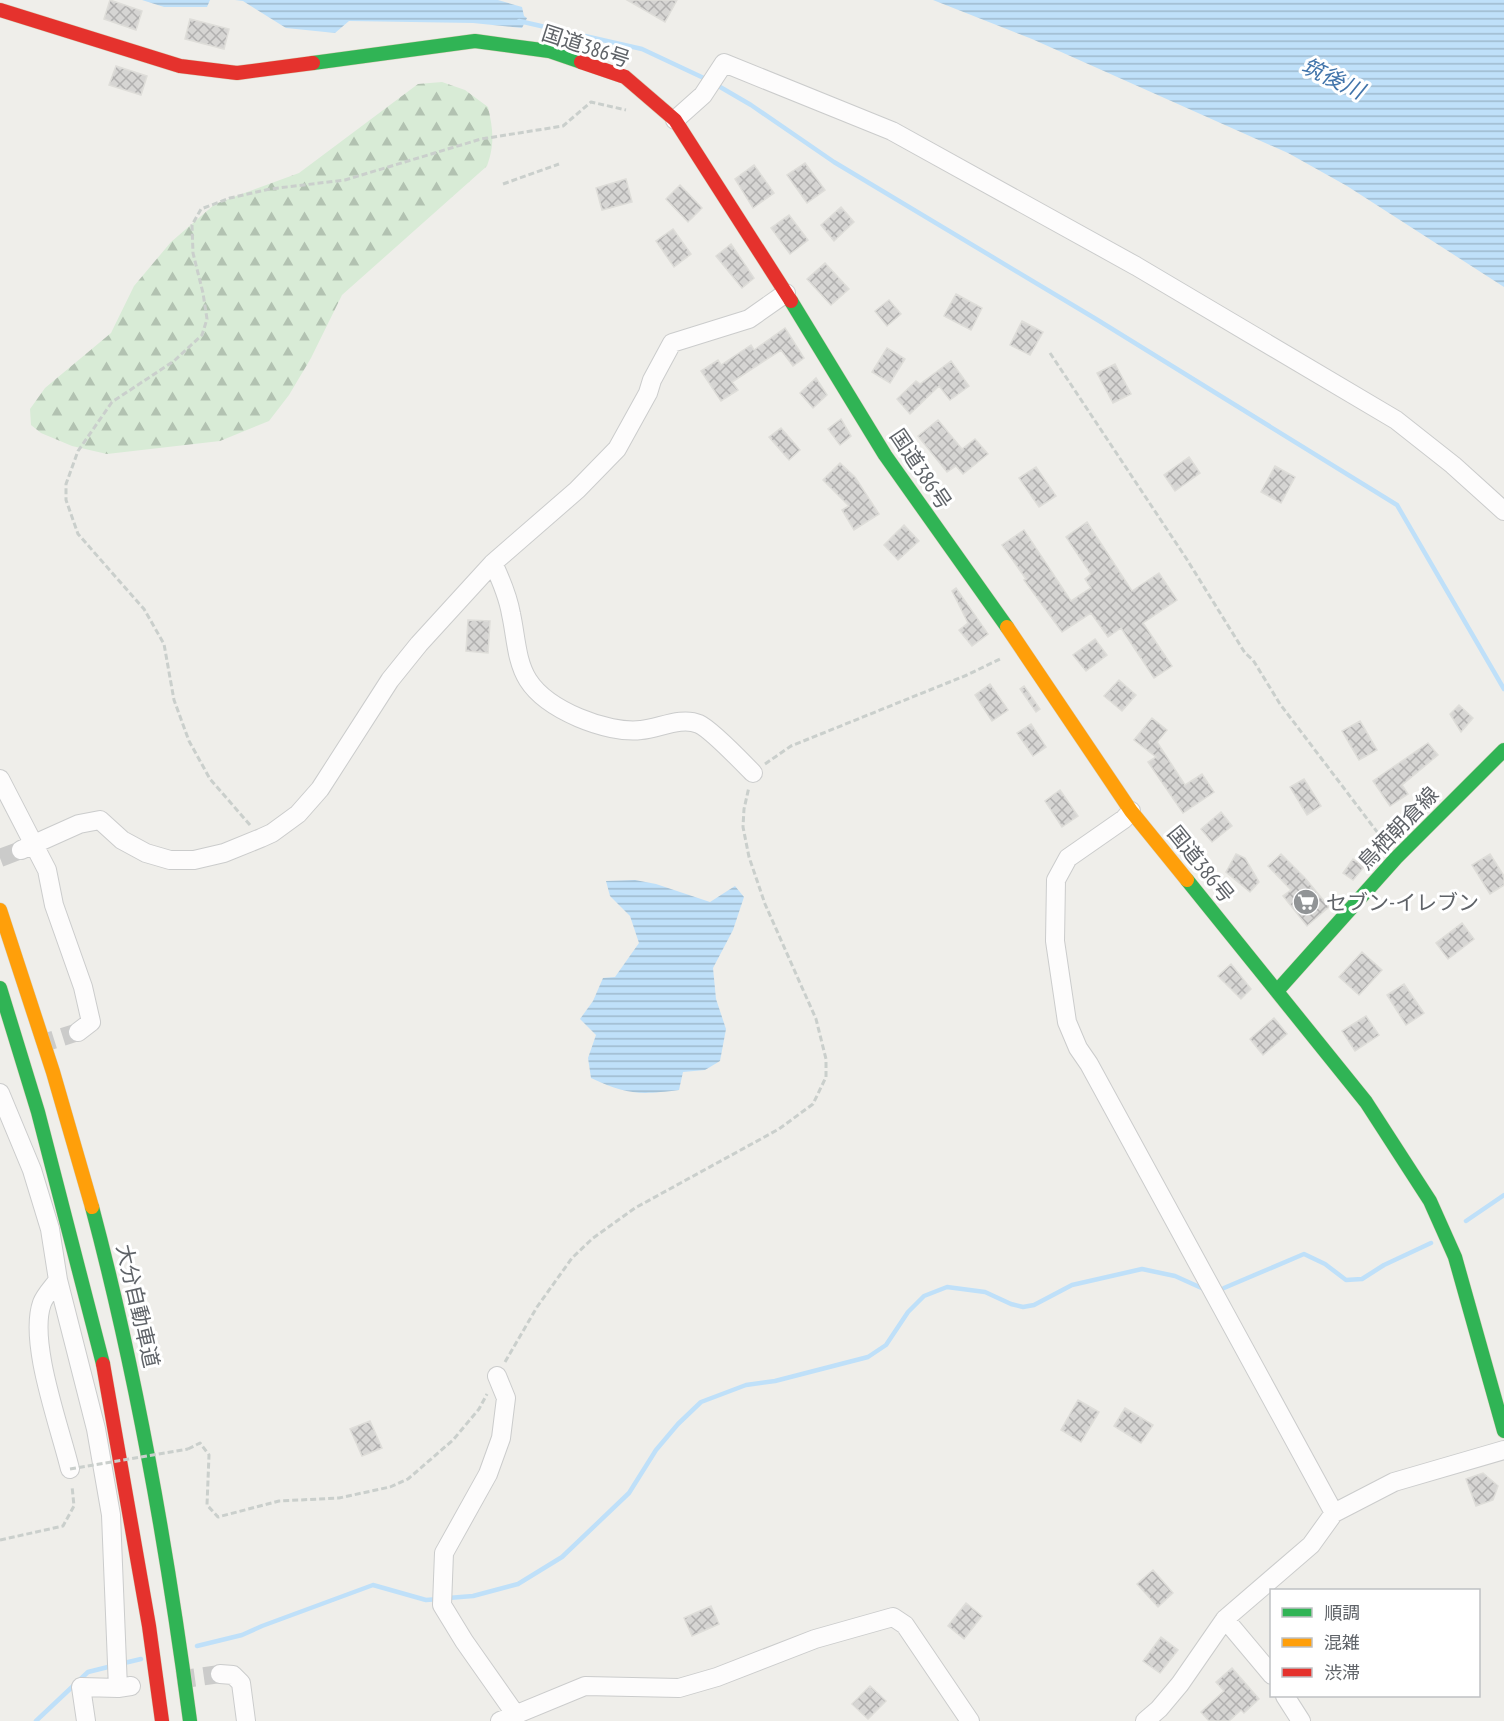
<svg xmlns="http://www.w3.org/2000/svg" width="1504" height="1721" viewBox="0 0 1504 1721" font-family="'PT Sans Narrow','Noto Sans JP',sans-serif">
<defs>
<pattern id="forest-firs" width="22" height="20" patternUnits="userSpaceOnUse" patternTransform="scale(1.5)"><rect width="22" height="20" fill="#d8ebd6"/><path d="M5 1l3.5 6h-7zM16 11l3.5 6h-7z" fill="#b2c2b1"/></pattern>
<pattern id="water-rules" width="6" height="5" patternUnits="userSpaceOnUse" patternTransform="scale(1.5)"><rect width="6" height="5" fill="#bfe0f9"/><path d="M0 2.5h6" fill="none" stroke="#9eb9cd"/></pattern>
<pattern id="building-cross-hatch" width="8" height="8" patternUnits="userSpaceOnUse" patternTransform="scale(1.5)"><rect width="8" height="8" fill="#d6d5d3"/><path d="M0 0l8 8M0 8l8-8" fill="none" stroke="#b1b0af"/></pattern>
</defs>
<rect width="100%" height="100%" fill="#efeeea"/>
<!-- forest -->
<path fill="url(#forest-firs)" d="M442 82 465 90 488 107C493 129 495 144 487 166L342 295 311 358 289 395 269 421 220 441 107 454 72 446 41 433 31 425 30 409 45 388 111 333 134 286 171 242 215 204 299 173 418 84Z"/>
<!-- water -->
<path fill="url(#water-rules)" d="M142 0H210L207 7H164Z
M235 0H498L522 7 524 16 527 18 522 28 473 23 349 21 335 33 286 28 243 1Z
M933 0H1504V287L1347 186 1288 153 1032 39Z
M635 880 656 884 710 902 735 886 744 897 733 930 713 968 716 999 726 1029 720 1061 705 1070 683 1072 679 1090C640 1095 627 1095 591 1078L588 1058 596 1035 580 1019 593 1001 603 978 615 977 639 943 630 916 610 896 606 881Z"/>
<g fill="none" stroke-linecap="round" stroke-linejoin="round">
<!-- stream -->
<path stroke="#bfe0f9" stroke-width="4.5" d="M519 21 642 49 708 80
M715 84 751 105 834 162 1096 319 1397 505 1504 689
M1466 1221 1504 1195
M1224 1288 1304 1254 1325 1264 1346 1280 1362 1279 1384 1265 1431 1243
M448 1598 473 1596 518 1584 562 1557 629 1493 656 1450 678 1424 701 1402 746 1385 775 1381 868 1357 886 1345 908 1312 924 1296 947 1287 985 1292 1011 1304 1023 1307 1034 1305 1072 1285 1142 1269 1175 1276 1206 1290
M197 1646 242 1635 262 1626 373 1585 426 1600 439 1599
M120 1664 141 1659
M36 1721 88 1672 112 1666"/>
</g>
<!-- building -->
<path fill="url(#building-cross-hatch)" stroke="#deddd9" stroke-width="1.5" d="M110 0 142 11 136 30 104 19Z
M627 0H677L665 22Z
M190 19 229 29 224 49 185 39Z
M116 66 147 76 141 95 109 85Z
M805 163 825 190 807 203 787 175Z
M754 165 774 193 753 208 735 179Z
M626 179 632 202 602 210 596 188Z
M680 185 702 208 688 222 666 199Z
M841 207 854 222 834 241 821 225Z
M789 215 808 240 790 254 771 228Z
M673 229 691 254 674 267 656 241Z
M731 244 754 278 742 288 716 256Z
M825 263 849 289 831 305 807 279Z
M956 294 982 308 971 330 944 316Z
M889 300 901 314 887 326 875 311Z
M1022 321 1043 332 1030 355 1010 345Z
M785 328 804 358 793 366 781 350 732 382 738 390 721 401 701 371 718 360 721 365 751 345 754 350Z
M887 348 905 359 890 383 872 372Z
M951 361 969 386 950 400 939 386 910 414 897 399 916 381 920 384Z
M1115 364 1131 394 1113 403 1097 373Z
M816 378 827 395 813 408 800 393Z
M841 419 851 436 840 445 828 429Z
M938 420 962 449 975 439 988 454 963 474 956 466 947 472 918 436Z
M781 428 800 450 789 460 769 437Z
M1189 457 1200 473 1175 491 1164 475Z
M840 463 855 477 879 514 854 530 842 510 849 506 823 480Z
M1275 466 1295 477 1281 503 1261 492Z
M1036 467 1056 496 1039 507 1019 478Z
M1087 522 1132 591 1159 573 1177 600 1143 623 1172 666 1154 678 1121 628 1108 637 1091 613 1062 632 1024 580 1026 579 1002 545 1024 530 1071 601 1091 588 1085 579 1091 574 1066 537Z
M904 525 919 541 898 560 884 545Z
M956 588 988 634 972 646 959 630 968 623 952 591Z
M468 620 490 621 488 653 466 651Z
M1095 639 1107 655 1086 671 1073 655Z
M1119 680 1136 695 1122 711 1104 696Z
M990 684 1008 710 992 721 975 695Z
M1024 686 1040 709 1036 712 1020 689Z
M1459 705 1473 718 1461 732 1450 714Z
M1152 718 1167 730 1157 742 1185 785 1202 774 1214 792 1183 813 1148 762 1156 757 1134 740Z
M1360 721 1377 750 1359 760 1342 731Z
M1031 724 1046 747 1033 756 1017 733Z
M1428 743 1438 755 1402 785 1408 794 1390 806 1373 781Z
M1304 779 1321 806 1307 815 1290 787Z
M1060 790 1078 816 1062 827 1045 801Z
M1221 812 1232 826 1212 842 1201 829Z
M1236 854 1245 858 1259 882 1250 892 1226 872Z
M1281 854 1305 878 1329 907 1307 926 1283 896 1291 890 1268 866Z
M1490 854 1504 876V885L1490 894 1472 865Z
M1353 859 1364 867 1353 880 1343 873Z
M1462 923 1474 939 1448 959 1436 943Z
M1362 952 1382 970 1359 995 1339 977Z
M1231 964 1251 989 1241 999 1218 976Z
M1404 984 1424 1013 1406 1025 1387 995Z
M1366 1016 1379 1035 1355 1051 1342 1031Z
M1274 1018 1287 1034 1263 1055 1250 1039Z
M1078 1400 1099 1412 1081 1442 1061 1430Z
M1125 1408 1153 1425 1141 1443 1114 1426Z
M370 1421 382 1448 362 1456 350 1429Z
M1483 1473 1498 1486 1493 1500 1476 1506 1466 1479Z
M1153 1570 1173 1593 1158 1607 1137 1584Z
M966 1603 982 1616 964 1639 948 1626Z
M711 1606 719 1624 692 1636 684 1618Z
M1161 1637 1178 1650 1160 1673 1143 1661Z
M1232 1668 1259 1699 1244 1713 1241 1710 1229 1721H1209L1201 1712 1224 1691 1216 1682Z
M870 1686 886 1701 868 1719 852 1704Z"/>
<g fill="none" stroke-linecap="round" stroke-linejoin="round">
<!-- street-tunnel -->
<path stroke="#cbcbca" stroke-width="18" stroke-dasharray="18 9" stroke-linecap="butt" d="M0 858 21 850
M37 1045 78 1032
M177 1680 220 1674"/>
<!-- street casing -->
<g stroke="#cbcccc" stroke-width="20">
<path id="street" d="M675 120 703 95 724 63 892 131 1136 266 1396 420 1453 465 1504 511
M493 563C501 580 508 596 511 614 516 636 516 661 528 680 547 710 607 734 641 730 658 729 681 716 699 724 712 730 741 761 753 773
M0 779 47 870 54 905 83 987 91 1022 78 1032
M1131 811 1124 819 1068 858 1056 880 1055 941 1067 1022 1078 1048 1089 1064 1334 1513
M21 850 79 824 100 820 122 840 146 853 170 860H194L224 853 261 838 272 833 298 814 320 789 390 680 419 644 493 563 577 490 617 449 648 393 652 380 672 343 749 319 786 293
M0 1093 32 1170 50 1229 58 1280 96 1429 111 1515 118 1688
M58 1280C53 1287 45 1295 42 1303 28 1342 60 1427 70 1469
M497 1376 506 1398 501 1438 488 1474 444 1553 442 1605 464 1641 516 1715
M1225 1619 1272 1675
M220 1674 233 1675 241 1683 246 1721
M1285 1696 1301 1721
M86 1721 81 1687 118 1688 131 1686
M500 1721 585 1686 679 1688 717 1677 815 1639 893 1617 905 1625 970 1721
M1145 1721 1159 1709 1180 1684 1225 1619 1311 1545 1334 1513 1394 1482 1504 1450"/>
</g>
<!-- fast casing -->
<g stroke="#d7ceb8" stroke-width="15">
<path id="fast" d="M313 63 475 41 549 51 581 62
M791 301 885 455 1007 627
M1187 880 1366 1102 1430 1201 1455 1257 1504 1431
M0 988 38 1112 103 1364
M1277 991 1396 858 1504 750
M92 1207C137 1376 167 1547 190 1721"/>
</g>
<!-- slow casing -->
<g stroke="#d7ceb8" stroke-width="15">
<path id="slow" d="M1007 627 1131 811 1187 880
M0 910 53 1072 92 1207"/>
</g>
<!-- jam casing -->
<g stroke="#d7ceb8" stroke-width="15">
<path id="jam" d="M0 10 180 66 237 73 313 63
M581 62 625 77 675 120 791 301
M103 1364 149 1626 162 1721"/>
</g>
<!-- path -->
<path stroke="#cacfcc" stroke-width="3" stroke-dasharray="6 3" stroke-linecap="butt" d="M503 184 559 164
M1050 353 1186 558 1245 653 1253 660 1280 704 1384 841
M765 764 791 746 967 675 1000 659
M250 825 210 779 189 741 174 700 164 644 144 609 78 534 66 500V484L78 451 112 402 174 361 202 335 207 319 203 293 193 253 192 225 201 209 230 198 270 189 345 180 481 139 563 126 591 102 626 110
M505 1362 537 1307 572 1258 593 1238 635 1208 779 1129 813 1104 826 1077V1059L816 1019 765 904 749 857 743 827 744 809 749 787
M188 1449 200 1443 209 1455 207 1505 218 1517 279 1501 339 1498 390 1487 408 1479 453 1440 479 1409 487 1394
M0 1540 63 1526 74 1506 72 1486"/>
<!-- street -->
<use href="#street" stroke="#fdfcfc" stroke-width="18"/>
<!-- fast -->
<use href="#fast" stroke="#30b455" stroke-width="14"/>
<!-- slow -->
<use href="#slow" stroke="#ff9f0a" stroke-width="14"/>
<!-- jam -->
<use href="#jam" stroke="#e5322d" stroke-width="14"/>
<!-- path-bridge -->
<path stroke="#cacfcc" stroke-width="3" stroke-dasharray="6 3" stroke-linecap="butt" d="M70 1469 188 1449"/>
</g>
<!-- icons -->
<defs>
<g id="supermarket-disc" transform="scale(1.35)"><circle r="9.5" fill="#919496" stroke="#fff"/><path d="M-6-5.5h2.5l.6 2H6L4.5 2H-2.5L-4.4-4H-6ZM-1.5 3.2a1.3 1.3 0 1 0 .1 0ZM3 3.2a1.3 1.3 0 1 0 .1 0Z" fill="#fff"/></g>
</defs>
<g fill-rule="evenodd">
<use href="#supermarket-disc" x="1306" y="902"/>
</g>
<g text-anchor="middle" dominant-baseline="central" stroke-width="6" stroke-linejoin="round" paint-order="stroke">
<!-- street labels -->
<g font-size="21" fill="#5f6368" stroke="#fff">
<text transform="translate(586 46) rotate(18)">国道386号</text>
<text transform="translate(921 469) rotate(56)">国道386号</text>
<text transform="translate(1398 828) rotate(-46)">鳥栖朝倉線</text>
<text transform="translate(1201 864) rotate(51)">国道386号</text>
<text transform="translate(138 1306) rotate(77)">大分自動車道</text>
</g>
<!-- poi labels -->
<g font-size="21" fill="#5f6368" stroke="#fff" text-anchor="start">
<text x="1326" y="902">セブン-イレブン</text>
</g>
<!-- water labels -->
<g font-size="22" font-style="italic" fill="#4174aa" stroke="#fff">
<text transform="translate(1333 78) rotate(25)">筑後川</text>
</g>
</g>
<!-- legend -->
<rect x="1270" y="1589" width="210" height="108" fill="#ffffff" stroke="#bfc1c3" stroke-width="1.5"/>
<rect x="1282" y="1608" width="30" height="9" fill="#30b455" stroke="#bfc1c3" stroke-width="1.5"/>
<text x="1324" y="1619" font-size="18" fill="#5f6368">順調</text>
<rect x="1282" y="1638" width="30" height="9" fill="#ff9f0a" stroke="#bfc1c3" stroke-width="1.5"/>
<text x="1324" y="1649" font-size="18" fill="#5f6368">混雑</text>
<rect x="1282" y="1668" width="30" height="9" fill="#e5322d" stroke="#bfc1c3" stroke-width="1.5"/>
<text x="1324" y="1679" font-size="18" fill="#5f6368">渋滞</text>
</svg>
